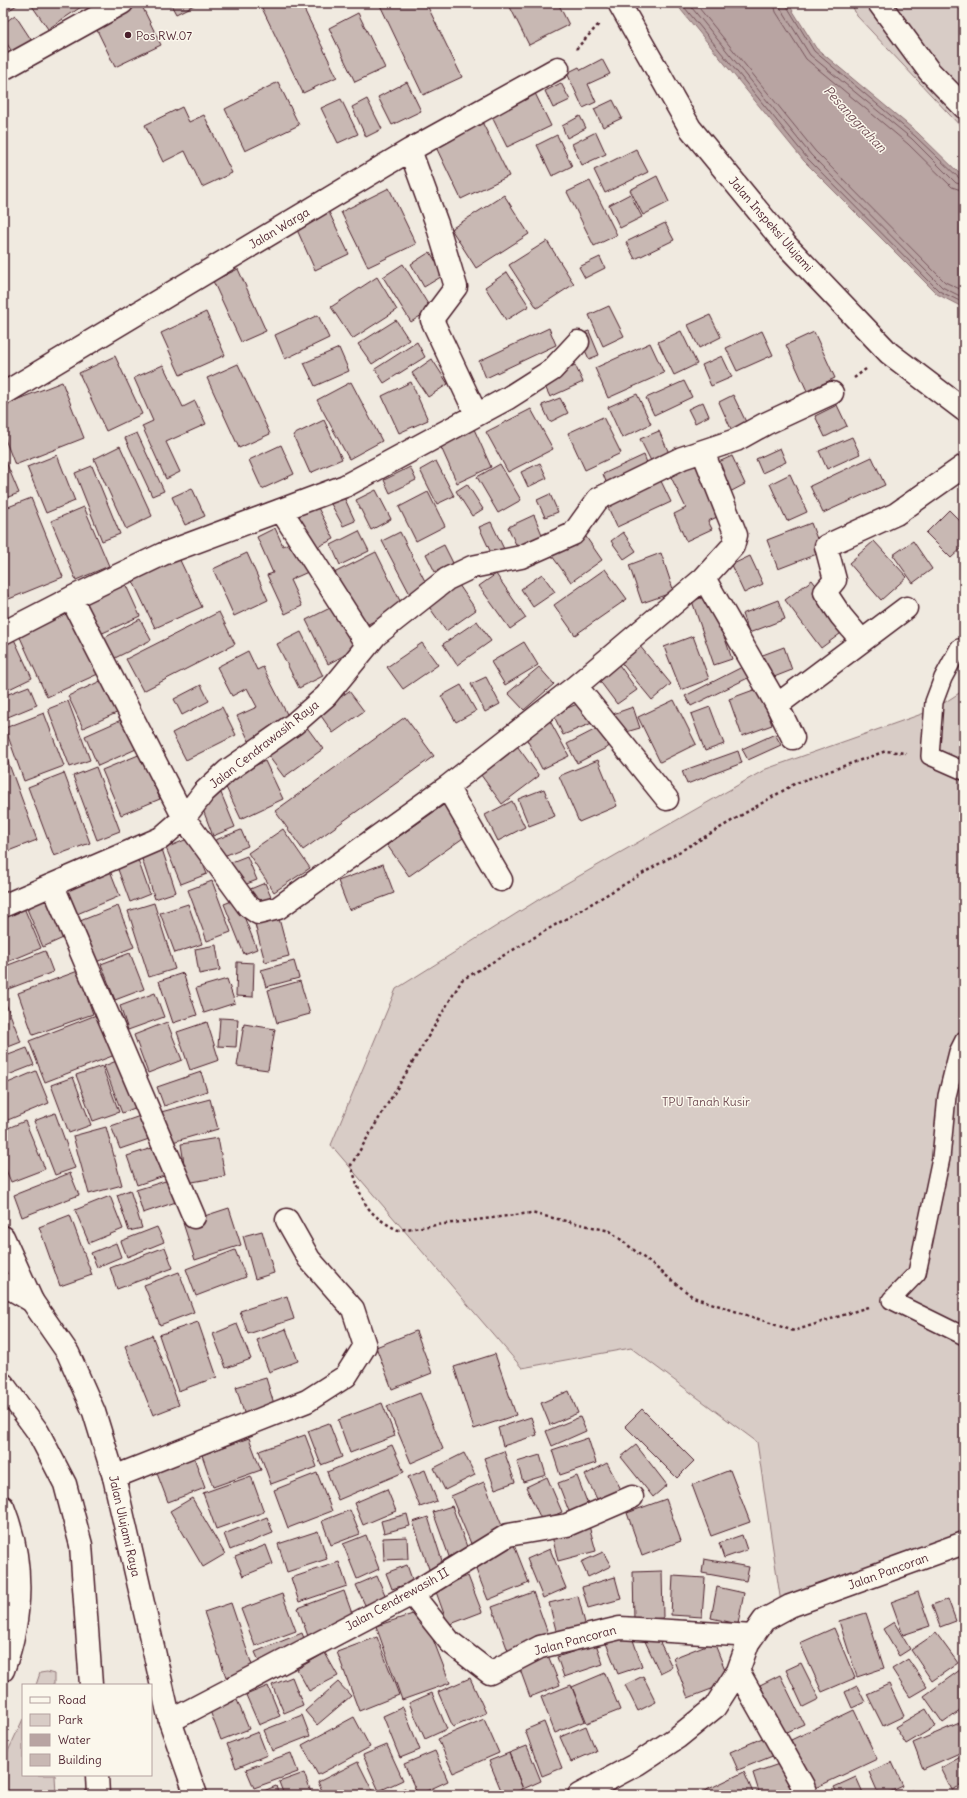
<svg xmlns="http://www.w3.org/2000/svg" width="967" height="1798" viewBox="0 0 967 1798" font-family="Delius,sans-serif">
<rect width="100%" height="100%" fill="#f0eae0"/>
<filter id="ink" filterUnits="userSpaceOnUse"><feTurbulence type="fractalNoise" baseFrequency=".025" numOctaves="2"/><feDisplacementMap in="SourceGraphic" scale="8" xChannelSelector="R" yChannelSelector="G"/><feConvolveMatrix kernelMatrix="1 2 1 2 8 2 1 2 1" color-interpolation-filters="sRGB"/></filter>
<g filter="url(#ink)">
<!-- green -->
<path fill="#d8ccc6" stroke="#917678" d="M851 3H964V130L857 16Z
M964 690V1552L781 1603 757 1442 631 1348 522 1368 331 1145 396 989 546 895 766 769 933 710Z
M47 1672 54 1674V1685H36L40 1673Z
M23 1719V1775H55L56 1795H3V1762Z"/>
<!-- water -->
<path fill="#b8a4a2" stroke="#8c6f72" d="M678 3H788L816 48 918 133 964 178V308L937 294 804 161 681 10Z"/>
<g fill="none" stroke-linecap="round" stroke-linejoin="round">
<!-- shore -->
<path stroke="#76545b" stroke-width="1" d="M683 3 685 8 807 158 939 291 964 303
M688 3 811 155 942 287 964 298
M695 3 815 151 945 282 964 291
M774 3 776 12 806 59 908 144 952 187 964 191
M780 3 781 9 810 55 912 139 956 183 964 185
M785 3 814 51 915 136 960 179 964 180"/>
</g>
<!-- building -->
<path fill="#c8b8b3" stroke="#4a1f2b" d="M3 3H20L3 14Z
M30 3H87L48 29Z
M170 3H198L176 14Z
M267 3H301L337 77 303 93 261 6Z
M379 3H426L462 77 423 95Z
M508 3H558L569 25 529 45Z
M141 4 161 45 115 67 95 26Z
M358 13 385 68 355 82 329 28Z
M15 15 32 41 13 53 3 38V24Z
M602 59 610 74 588 84 596 102 583 108 567 73 579 67 581 70Z
M278 82 299 125 245 151 225 109Z
M407 82 421 111 392 125 378 97Z
M561 83 570 100 553 108 545 91Z
M534 91 551 126 507 147 490 113Z
M341 99 358 134 338 143 321 108Z
M367 99 382 129 366 137 352 107Z
M613 100 622 118 603 127 594 109Z
M182 107 189 122 204 115 232 173 202 187 185 151 163 162 145 125Z
M580 116 586 128 567 138 562 126Z
M481 120 509 176 461 199 434 143Z
M596 132 606 154 582 165 572 144Z
M557 135 572 166 552 176 537 145Z
M636 149 648 172 605 193 594 170Z
M657 176 669 202 643 215 630 190Z
M590 181 617 235 594 246 567 192Z
M389 188 416 244 368 267 341 212Z
M630 194 642 217 620 228 609 205Z
M504 195 529 234 476 268 451 229Z
M327 208 349 254 315 270 294 223Z
M665 223 674 240 635 259 626 242Z
M547 241 574 284 537 308 509 265Z
M430 252 444 275 424 287 411 264Z
M600 257 605 268 585 278 579 267Z
M403 264 431 309 411 322 383 277Z
M238 269 266 331 241 342 213 281Z
M507 272 529 306 506 320 485 287Z
M377 277 397 310 352 339 331 307Z
M609 306 624 336 603 346 589 315Z
M206 312 225 355 180 375 161 333Z
M318 315 329 338 285 359 275 335Z
M710 315 721 337 699 348 688 325Z
M396 320 409 340 372 364 358 344Z
M549 328 556 345 486 378 479 361Z
M589 331 599 355 589 359 578 335Z
M681 331 697 364 674 375 658 342Z
M762 331 773 355 737 371 726 348Z
M814 332 835 378 807 391 786 345Z
M417 342 425 357 384 383 375 369Z
M650 343 664 373 608 398 595 368Z
M339 348 349 371 315 386 304 363Z
M115 356 142 414 106 431 79 373Z
M722 356 732 377 711 386 702 365Z
M432 359 448 384 428 397 412 373Z
M238 364 270 434 239 448 207 378Z
M163 365 183 407 195 401 206 424 166 442 180 472 166 479 142 426 153 421 134 378Z
M575 365 583 382 550 397 542 380Z
M684 381 692 397 654 415 646 398Z
M62 382 84 438 15 465 3 434V405Z
M351 382 382 441 349 459 317 400Z
M411 382 428 420 399 433 382 396Z
M637 394 651 424 622 438 608 407Z
M733 395 746 422 731 429 719 402Z
M560 398 568 413 550 422 542 405Z
M703 402 709 416 695 423 688 409Z
M837 405 847 426 825 437 815 416Z
M531 409 553 449 508 472 486 432Z
M603 417 621 453 585 470 568 433Z
M324 420 342 459 310 473 293 435Z
M474 429 491 467 457 483 440 445Z
M659 431 669 453 651 461 640 439Z
M137 433 164 491 152 496 125 438Z
M852 437 860 454 827 469 819 451Z
M281 445 294 474 262 489 249 460Z
M120 446 152 516 126 529 94 459Z
M780 448 786 462 762 473 756 459Z
M3 455 19 493 3 499Z
M57 455 75 501 46 513 27 467Z
M644 455 649 468 608 487 603 474Z
M732 456 745 484 728 493 714 464Z
M872 457 885 485 823 513 810 486Z
M436 461 454 496 437 504 420 470Z
M698 462 722 515 708 521 712 529 686 541 674 514 686 508 670 475Z
M540 463 547 478 528 487 521 472Z
M500 464 521 500 498 513 477 477Z
M92 466 120 534 102 541 75 473Z
M410 467 416 480 390 493 384 480Z
M790 474 807 512 787 521 770 484Z
M660 479 671 502 617 527 606 503Z
M467 484 483 509 472 516 456 491Z
M192 488 205 516 185 525 172 497Z
M376 490 391 519 371 530 356 500Z
M428 492 445 526 416 541 399 507Z
M550 494 558 512 545 517 537 500Z
M344 497 355 521 343 526 331 504Z
M31 498 63 577 9 599 3 584V509Z
M314 500 334 539 315 548 295 509Z
M84 507 109 566 76 580 51 521Z
M949 510 964 525V546L951 558 926 533Z
M534 515 543 537 518 549 508 527Z
M491 522 504 549 492 555 479 527Z
M811 523 822 552 778 569 767 540Z
M275 528 283 546 293 541 308 572 290 580 302 606 285 614 267 575 273 573 257 537Z
M359 531 369 551 340 565 331 545Z
M400 532 428 587 411 596 382 541Z
M623 532 636 551 624 559 611 541Z
M584 534 602 560 571 582 552 556Z
M874 541 907 577 881 600 849 563Z
M913 541 932 569 913 583 893 555Z
M444 545 453 563 435 572 426 554Z
M376 552 403 607 362 627 334 573Z
M247 553 268 600 234 616 213 569Z
M661 553 674 592 642 603 629 565Z
M178 556 202 607 155 628 131 577Z
M750 556 763 584 744 593 731 565Z
M605 569 627 599 575 635 554 605Z
M496 574 526 618 510 629 479 586Z
M542 574 555 592 533 607 521 589Z
M123 579 140 616 96 636 79 599Z
M812 580 848 628 821 648 785 600Z
M457 582 476 610 446 631 427 604Z
M710 595 732 659 714 665 692 601Z
M778 600 785 619 749 633 742 614Z
M336 605 358 648 328 664 306 620Z
M70 612 98 674 47 697 19 635Z
M219 612 235 644 143 691 126 659Z
M140 619 151 640 113 659 102 639Z
M477 621 491 641 457 665 443 644Z
M301 632 323 676 299 688 277 644Z
M693 636 709 679 681 690 664 647Z
M13 637 32 678 3 692V641Z
M524 642 538 665 505 685 491 662Z
M422 643 438 665 403 689 387 667Z
M639 645 671 684 652 700 619 660Z
M784 647 792 670 769 679 760 656Z
M248 651 257 670 263 667 291 722 249 741 237 716 257 707 247 688 232 696 217 667Z
M617 662 637 690 617 704 596 676Z
M750 663 756 674 691 706 685 696Z
M539 667 554 684 524 710 508 693Z
M486 677 500 704 485 712 471 684Z
M107 678 121 711 83 728 68 696Z
M201 685 209 701 182 715 174 699Z
M461 685 476 711 456 722 441 696Z
M29 686 37 705 3 719V696Z
M759 688 772 725 742 736 729 699Z
M349 691 364 711 333 733 319 713Z
M674 700 696 744 660 762 638 717Z
M68 701 90 760 70 767 48 709Z
M582 702 592 723 563 735 553 714Z
M222 707 236 735 186 760 172 733Z
M633 707 640 728 619 734 613 714Z
M710 707 724 744 705 751 691 714Z
M44 713 64 766 24 781 5 728Z
M130 716 143 746 98 766 85 736Z
M405 717 434 756 303 850 275 811Z
M550 721 569 756 542 769 524 734Z
M303 722 323 749 284 777 264 750Z
M600 727 610 746 577 763 567 744Z
M775 734 781 745 748 760 742 749Z
M515 743 539 776 502 804 478 771Z
M3 748 37 840 3 853Z
M738 751 742 763 687 784 682 771Z
M141 754 160 799 121 815 102 770Z
M598 760 617 806 579 822 559 776Z
M265 761 283 799 241 819 223 781Z
M96 767 120 831 97 840 73 776Z
M64 773 90 843 54 856 28 787Z
M544 789 555 816 529 826 518 799Z
M221 793 235 827 213 836 200 802Z
M512 801 525 827 498 841 485 815Z
M445 804 466 836 409 876 387 845Z
M283 829 310 868 274 892 248 853Z
M241 830 248 846 219 858 213 841Z
M192 837 207 874 181 884 166 848Z
M161 846 176 892 155 899 140 853Z
M247 856 257 880 239 887 229 863Z
M137 857 150 894 130 902 116 864Z
M383 864 394 893 349 910 338 881Z
M109 868 120 896 77 914 65 886Z
M212 881 231 932 207 941 188 890Z
M265 883 273 902 256 909 248 890Z
M53 893 70 935 43 947 25 904Z
M237 899 257 949 244 954 224 904Z
M22 903 41 948 5 963 3 958V911Z
M154 903 175 969 149 977 128 911Z
M188 904 202 944 175 953 160 913Z
M118 906 134 947 96 962 80 921Z
M277 911 289 956 265 962 253 917Z
M216 945 220 970 199 974 195 949Z
M45 951 53 972 3 991V967Z
M130 953 144 989 115 1000 101 964Z
M294 961 299 978 266 987 261 970Z
M237 962 254 963 253 997 236 996Z
M78 971 93 1014 33 1035 18 993Z
M183 973 197 1015 173 1023 159 981Z
M227 979 235 1003 204 1013 196 988Z
M300 981 310 1014 277 1023 268 990Z
M155 993 164 1017 128 1030 120 1006Z
M5 1001 21 1042 3 1049V1002Z
M104 1012 120 1053 45 1082 29 1041Z
M220 1018 238 1019 236 1047 218 1046Z
M167 1022 182 1060 148 1073 134 1035Z
M207 1022 219 1060 190 1070 177 1032Z
M244 1024 275 1029 268 1070 237 1066Z
M27 1048 34 1065 3 1077V1057Z
M124 1058 142 1105 122 1113 104 1066Z
M102 1066 119 1112 93 1121 76 1075Z
M36 1071 49 1103 3 1122V1085Z
M201 1072 207 1091 164 1106 157 1087Z
M73 1077 91 1125 69 1133 51 1085Z
M210 1099 218 1129 169 1143 161 1112Z
M55 1113 75 1168 55 1175 34 1121Z
M143 1115 152 1138 120 1149 111 1126Z
M25 1121 45 1169 11 1182 3 1163V1130Z
M106 1127 122 1185 89 1194 73 1136Z
M218 1138 225 1176 187 1183 181 1144Z
M158 1146 167 1175 137 1185 127 1156Z
M70 1173 79 1195 22 1217 14 1195Z
M172 1179 179 1201 143 1213 136 1190Z
M130 1190 142 1228 129 1231 117 1195Z
M110 1196 123 1229 89 1243 75 1210Z
M229 1208 241 1245 195 1260 183 1223Z
M70 1215 92 1275 60 1286 39 1227Z
M157 1227 164 1242 127 1257 121 1241Z
M262 1231 274 1273 255 1279 243 1236Z
M116 1243 121 1257 97 1267 91 1253Z
M165 1247 173 1268 117 1289 110 1268Z
M235 1250 246 1277 196 1296 186 1269Z
M179 1272 194 1312 160 1325 144 1285Z
M287 1296 294 1319 248 1334 240 1311Z
M198 1322 217 1377 178 1391 159 1335Z
M237 1324 251 1359 226 1368 213 1334Z
M286 1329 298 1361 269 1372 257 1340Z
M416 1331 432 1373 392 1389 376 1347Z
M152 1335 179 1405 153 1415 125 1346Z
M495 1354 516 1415 474 1429 454 1367Z
M266 1378 275 1407 245 1416 236 1387Z
M569 1391 578 1413 550 1425 541 1403Z
M420 1393 443 1449 411 1463 387 1406Z
M382 1403 395 1436 350 1453 338 1420Z
M642 1409 694 1461 677 1478 625 1426Z
M531 1417 537 1435 503 1446 498 1428Z
M580 1417 586 1431 552 1446 546 1431Z
M329 1423 342 1457 321 1465 308 1431Z
M305 1435 317 1467 271 1484 259 1451Z
M249 1438 261 1470 213 1487 202 1455Z
M588 1438 596 1463 560 1475 552 1450Z
M392 1445 404 1472 338 1500 327 1472Z
M636 1445 667 1485 653 1497 621 1457Z
M191 1449 205 1488 168 1502 153 1463Z
M504 1451 515 1482 495 1489 484 1458Z
M464 1453 475 1475 445 1490 434 1468Z
M540 1455 546 1475 523 1482 517 1462Z
M607 1463 623 1493 600 1505 585 1475Z
M425 1470 437 1501 420 1507 408 1477Z
M730 1470 750 1522 711 1536 692 1485Z
M317 1473 332 1511 288 1528 274 1490Z
M251 1476 264 1512 216 1529 203 1493Z
M577 1476 589 1507 570 1514 558 1483Z
M547 1477 562 1512 542 1521 526 1487Z
M484 1482 505 1533 472 1546 451 1496Z
M387 1489 396 1511 363 1525 354 1503Z
M192 1498 225 1554 203 1567 170 1511Z
M666 1499 681 1541 642 1556 627 1513Z
M452 1506 470 1555 451 1562 433 1512Z
M350 1510 360 1534 331 1545 322 1521Z
M407 1514 410 1526 384 1533 381 1521Z
M267 1517 273 1533 230 1550 224 1534Z
M428 1517 444 1567 430 1572 413 1522Z
M589 1526 596 1551 558 1561 552 1536Z
M318 1531 327 1559 287 1572 278 1544Z
M366 1535 379 1569 357 1579 343 1544Z
M742 1535 747 1550 724 1558 719 1543Z
M407 1537 408 1559 384 1560 383 1538Z
M266 1545 273 1564 243 1576 235 1557Z
M514 1545 529 1583 488 1600 473 1562Z
M550 1549 566 1588 543 1598 527 1559Z
M603 1552 611 1566 588 1577 581 1562Z
M704 1559 749 1567 746 1581 702 1573Z
M339 1562 347 1586 299 1602 291 1578Z
M407 1565 413 1582 392 1589 386 1573Z
M662 1571 663 1618 634 1620 633 1572Z
M377 1576 386 1597 365 1605 356 1585Z
M468 1576 482 1612 448 1625 435 1589Z
M673 1576 705 1578 702 1617 671 1615Z
M615 1577 621 1599 588 1608 582 1587Z
M717 1587 744 1593 738 1624 711 1618Z
M344 1591 355 1622 309 1639 298 1608Z
M533 1592 549 1636 508 1651 492 1607Z
M918 1592 930 1626 903 1635 891 1602Z
M282 1594 296 1631 255 1646 241 1609Z
M578 1596 587 1631 558 1638 549 1603Z
M948 1599 956 1621 940 1627 932 1605Z
M231 1603 253 1668 226 1677 204 1612Z
M422 1611 450 1683 402 1700 376 1626Z
M866 1613 884 1668 857 1677 839 1621Z
M894 1622 910 1649 899 1656 883 1629Z
M834 1628 855 1678 822 1692 800 1643Z
M655 1632 672 1667 660 1673 643 1637Z
M302 1633 307 1646 262 1668 255 1652Z
M936 1633 958 1663 932 1681 911 1650Z
M631 1634 642 1666 618 1674 606 1643Z
M377 1637 399 1695 359 1711 337 1652Z
M714 1642 730 1682 688 1698 673 1658Z
M596 1644 603 1664 564 1677 557 1657Z
M325 1653 338 1676 309 1691 297 1669Z
M547 1653 560 1685 530 1697 518 1664Z
M908 1659 927 1687 910 1697 892 1669Z
M801 1663 819 1699 803 1707 786 1670Z
M964 1667V1708L943 1723 924 1696Z
M605 1673 620 1710 587 1723 572 1687Z
M780 1675 804 1724 784 1733 760 1685Z
M643 1676 656 1702 638 1711 625 1685Z
M292 1677 303 1705 284 1713 272 1685Z
M470 1678 486 1713 453 1727 438 1692Z
M338 1682 351 1696 317 1725 305 1711Z
M889 1684 904 1716 883 1726 867 1694Z
M571 1685 585 1721 555 1733 541 1697Z
M268 1686 280 1716 259 1725 246 1695Z
M857 1686 865 1702 852 1708 845 1692Z
M432 1693 447 1729 425 1739 409 1703Z
M237 1700 249 1729 221 1740 210 1711Z
M403 1707 420 1750 400 1758 383 1716Z
M926 1709 936 1726 906 1744 895 1727Z
M854 1710 877 1759 815 1788 791 1740Z
M302 1715 310 1736 272 1751 264 1730Z
M354 1717 370 1747 318 1775 302 1745Z
M484 1719 499 1753 453 1773 438 1739Z
M964 1721V1751L923 1769 913 1743Z
M544 1722 562 1768 542 1776 525 1730Z
M586 1726 596 1751 571 1762 560 1737Z
M258 1732 267 1755 236 1768 227 1744Z
M767 1736 775 1755 738 1770 730 1752Z
M387 1745 403 1780 379 1791 363 1755Z
M527 1746 541 1781 523 1789 509 1753Z
M435 1751 448 1781 418 1795 404 1764Z
M291 1753 298 1772 254 1788 246 1769Z
M509 1753 523 1789 508 1795H503L489 1761Z
M964 1755V1784L952 1790 941 1768Z
M358 1762 374 1794 324 1795 318 1782Z
M892 1762 903 1786 883 1795H879L869 1772Z
M782 1763 793 1795H760L753 1773Z
M744 1772 754 1795H696Z
M304 1773 312 1795H284L279 1782Z
M856 1777 864 1795H838L834 1787Z
M276 1786 279 1795H257L256 1794Z
M405 1788 408 1795H390Z
M912 1790 914 1795H896Z"/>
<g fill="none" stroke-linecap="round" stroke-linejoin="round">
<!-- service casing -->
<g stroke="#4a1f2b" stroke-width="20">
<path id="service" d="M959 648 943 678 934 702 930 756 964 771
M964 1040 958 1052 947 1096 941 1158 917 1273 891 1300 964 1336"/>
</g>
<!-- minor casing -->
<g stroke="#4a1f2b" stroke-width="25">
<path id="minor" d="M619 3 690 128 786 245 889 353 964 410
M879 3 929 71 964 107
M3 69 122 3
M410 150 437 224 456 287 435 315 432 320 476 414
M3 394 410 150 558 68
M281 510 367 645
M704 578 777 705 793 738
M71 598 184 818 248 906 258 913 278 908 447 787 576 686 667 799
M3 633 71 598 163 554 345 486 508 398 552 370 578 342
M862 641 841 616 825 592 835 580 826 546 896 514 964 466
M576 686 704 578 733 546 736 535 703 452
M777 705 906 608
M447 787 501 880
M53 886 194 1217
M3 906 161 838 184 818 204 792 227 771 294 724 326 696 376 635 447 579 472 567 521 557 573 534 598 499 682 458 736 440 765 424 832 393
M3 1237 32 1301
M114 1477 307 1401 346 1376 365 1346 353 1309 309 1259 287 1220
M412 1594 450 1642 490 1673 540 1647 620 1628 753 1636
M738 1671 803 1786 806 1795
M170 1721 412 1594 508 1535 567 1525 632 1497
M579 1795 637 1764 678 1737 715 1707 738 1671 748 1643 764 1620 790 1606 964 1543"/>
</g>
<!-- tertiary casing -->
<g stroke="#4a1f2b" stroke-width="25">
<path id="tertiary" d="M3 1284 32 1301 68 1353 94 1412 114 1477 170 1721 196 1795"/>
</g>
<!-- motorway casing -->
<g stroke="#4a1f2b" stroke-width="25">
<path id="motorway" d="M3 1384 38 1432 65 1484 81 1545 91 1685
M3 1507C24 1560 23 1617 3 1670
M97 1775 98 1795"/>
</g>
<!-- path -->
<path stroke="#4a1f2b" stroke-width="2.5" stroke-dasharray="3 3" stroke-linecap="butt" d="M576 49 600 23
M854 378 866 369
M868 1307 794 1331 693 1297 610 1231 531 1213 398 1230C363 1213 362 1199 351 1165L462 980 796 783 886 751 906 753"/>
<!-- service -->
<use href="#service" stroke="#fbf7ec" stroke-width="17"/>
<!-- minor -->
<use href="#minor" stroke="#fbf7ec" stroke-width="22"/>
<!-- tertiary -->
<use href="#tertiary" stroke="#fbf7ec" stroke-width="22"/>
<!-- motorway -->
<use href="#motorway" stroke="#fbf7ec" stroke-width="22"/>
</g>
</g>
<!-- markers -->
<circle fill="#4a1f2b" stroke="#fbf7ec" stroke-width="1.5" cx="128" cy="35" r="4"/>
<g text-anchor="middle" dominant-baseline="central" stroke-width="3" stroke-linejoin="round" paint-order="stroke">
<!-- poi labels -->
<g font-size="12" fill="#4a1f2b" stroke="#fbf7ec" text-anchor="start">
<text x="136" y="35">Pos RW.07</text>
</g>
<!-- street labels -->
<g font-size="12" fill="#4a1f2b" stroke="#fbf7ec">
<text transform="translate(771 224) rotate(49)">Jalan Inspeksi Ulujami</text>
<text transform="translate(279 228) rotate(-31)">Jalan Warga</text>
<text transform="translate(264 744) rotate(-38)">Jalan Cendrawasih Raya</text>
<text transform="translate(125 1526) rotate(77)">Jalan Ulujami Raya</text>
<text transform="translate(888 1571) rotate(-20)">Jalan Pancoran</text>
<text transform="translate(397 1599) rotate(-29)">Jalan Cendrewasih II</text>
<text transform="translate(575 1640) rotate(-15)">Jalan Pancoran</text>
</g>
<!-- park labels -->
<g font-size="12" fill="#6e4a52" stroke="#fbf7ec">
<text x="706" y="1101">TPU Tanah Kusir</text>
</g>
<!-- water labels -->
<g font-size="13" font-style="italic" fill="#704e55" stroke="#fbf7ec">
<text transform="translate(855 119) rotate(47)">Pesanggrahan</text>
</g>
</g>
<!-- margin -->
<rect width="967" height="1798" fill="none" stroke="#fbf7ec" stroke-width="16"/>
<rect x="8" y="8" width="951" height="1782" fill="none" stroke="#4a1f2b" stroke-width="1.5" filter="url(#ink)"/>
<!-- legend -->
<rect x="22" y="1684" width="130" height="92" fill="#fbf7ec" stroke="#b4a19f"/>
<rect x="30" y="1697" width="20" height="6" fill="#fbf7ec" stroke="#b4a19f"/>
<text x="58" y="1704" font-size="12" fill="#4a1f2b">Road</text>
<rect x="30" y="1714" width="20" height="12" fill="#d8ccc6" stroke="#b4a19f"/>
<text x="58" y="1724" font-size="12" fill="#4a1f2b">Park</text>
<rect x="30" y="1734" width="20" height="12" fill="#b8a4a2" stroke="#b4a19f"/>
<text x="58" y="1744" font-size="12" fill="#4a1f2b">Water</text>
<rect x="30" y="1754" width="20" height="12" fill="#c8b8b3" stroke="#b4a19f"/>
<text x="58" y="1764" font-size="12" fill="#4a1f2b">Building</text>
</svg>
